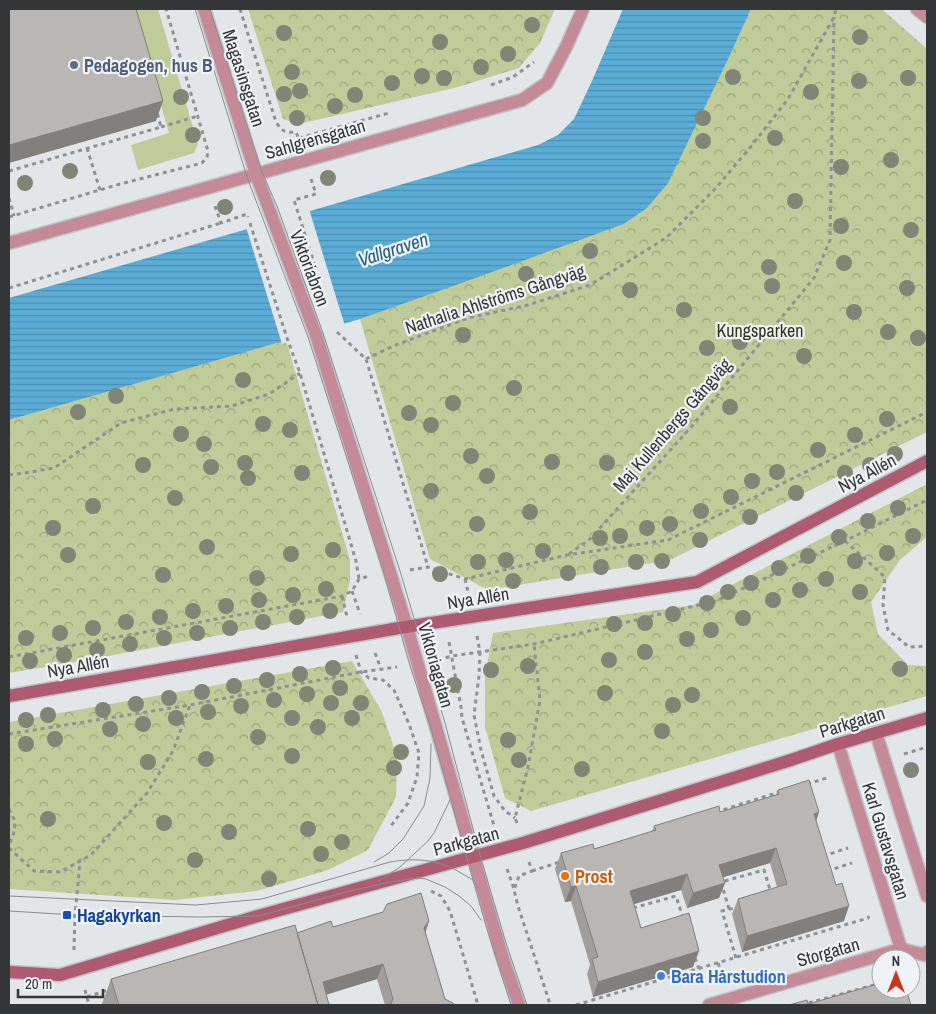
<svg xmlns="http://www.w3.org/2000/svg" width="936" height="1014" viewBox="0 0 936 1014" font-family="'Archivo Narrow',sans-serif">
<defs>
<pattern id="forest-crowns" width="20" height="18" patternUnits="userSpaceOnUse" patternTransform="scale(1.25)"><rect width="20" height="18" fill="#bfcc99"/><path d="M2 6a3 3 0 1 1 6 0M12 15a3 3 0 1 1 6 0" fill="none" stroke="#9ca67e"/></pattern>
<pattern id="water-rules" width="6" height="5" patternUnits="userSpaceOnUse" patternTransform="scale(1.25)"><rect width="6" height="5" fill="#5badd8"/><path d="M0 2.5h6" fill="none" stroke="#4c8eb0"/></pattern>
</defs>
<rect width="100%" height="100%" fill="#e2e6e9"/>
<!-- grass -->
<path fill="#bfcc99" d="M133 9H158L198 144 194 153 138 170 131 145 169 133Z"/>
<!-- forest -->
<path fill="url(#forest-crowns)" d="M248 9H555L540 43 519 68 458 87 299 124 283 119Z
M751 9H882L927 49V432L670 560 488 590 430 559 360 319 624 224 647 208 731 53Z
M286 340 350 560V580L343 612 93 659 9 673V420Z
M927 484V537L900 560 871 602 878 634 908 665 927 666V696L531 811 505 798 485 727V676L493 633 693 605Z
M352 661 382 712 397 757 396 797 368 850 328 870 257 891 175 900 9 889V722Z"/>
<!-- water -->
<path fill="url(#water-rules)" d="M623 9H751L731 53 668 183 647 208 624 224 470 280 360 319 9 420V298L538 145 558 135 574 119 592 81Z"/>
<!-- pier -->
<path fill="#e2e6e9" d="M309 209 345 326 282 344 246 227Z"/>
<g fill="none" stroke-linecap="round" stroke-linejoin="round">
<!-- minor casing -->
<g stroke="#bfc3c5" stroke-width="15">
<path id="minor" d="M204 9 256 174 316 335
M917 9 927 17
M9 243 522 100 547 83 566 47 583 9
M876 733 927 896
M838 744 901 949
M709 1005 901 949 925 955 927 952"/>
</g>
<!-- tertiary casing -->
<g stroke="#bfc3c5" stroke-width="15">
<path id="tertiary" d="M316 335 407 627 502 956 519 1005"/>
</g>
<!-- secondary casing -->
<g stroke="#bfc3c5" stroke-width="15">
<path id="secondary" d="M9 696 399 628 697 582 927 461
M9 972 60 975 258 916 523 843 788 761 838 744 927 718"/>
</g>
<!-- path -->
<path stroke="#8f9294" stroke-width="3" stroke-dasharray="4 4" stroke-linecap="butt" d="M240 9 276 122C282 131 284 133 296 132L300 142
M491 85 513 77 534 62
M161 127 198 116
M299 138 389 113
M87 148 100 190
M9 171 161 127 157 112
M311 179 316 194 294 200 314 263
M9 198 14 216
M215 206 221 223 247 214 248 217
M9 217 120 184 202 163 207 157 208 151 166 9
M250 223 288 341 300 373 356 561 359 579
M9 288 221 223
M337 332 366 359 428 567
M366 359 393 346 468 318 528 305 590 285 666 238 715 189 749 149 788 99 834 17 836 9
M9 475 25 473 54 468 121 423 175 409 232 406 269 394 300 373
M845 541 885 577 883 605 888 630 909 647 927 646
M569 554 590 539 692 426 814 278 830 240 834 17
M410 570 428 567 465 579 567 555 668 540 927 412
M465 579 469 596
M352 591 360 614
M342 596 347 617
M477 636 480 652 479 676 474 715 481 750 494 796 505 811 515 818
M449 642 461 707 462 718 495 829
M375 653 381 669
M356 655 361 672 369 678 383 680 394 690 409 724 419 753 417 777 408 803 391 826
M9 657 342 596 352 591 359 579 369 576
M438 660 452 656 534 644 716 601 845 541 927 500
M9 734 190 705 361 672 397 667
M904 754 927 747
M807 784 827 778
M9 809 15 821 14 832 9 846
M716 812 779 792
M517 823 515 818 528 767 540 700 534 644
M9 848 34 871 60 872 91 855 147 793 173 751 190 705
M823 856 848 848
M529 862 532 871 519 876 514 890 518 906 550 1004 551 1005
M507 869 514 889
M532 871 560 862
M827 871 852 863
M431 891 441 896 450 911 478 1005
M633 908 676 896 683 918
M729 909 721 882 764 870 771 893
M74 950V947L75 915 80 862
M695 958 699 969
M736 958 722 911 738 907
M718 963 724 979
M85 990 89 1005
M87 997 111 989
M576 1005 868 918 869 916
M801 1005 881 983"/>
<!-- minor -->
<use href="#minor" stroke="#c48a97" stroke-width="12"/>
<!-- tertiary -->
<use href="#tertiary" stroke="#c48a97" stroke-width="12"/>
<!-- secondary -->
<use href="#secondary" stroke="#ae5b71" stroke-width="12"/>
<!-- tram -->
<path stroke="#8a8d8f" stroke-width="1" d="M195 9 247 177 308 337 384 574 410 666 431 729 486 926 511 1005
M210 9 262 172 277 206 323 333 400 571 445 723 480 855 506 943 527 1005
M374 862 389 853 403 839 424 806 430 778 431 744
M379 881 400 867 428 841 434 833 451 798
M9 896 196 905 262 899 390 862C413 858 435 859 456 870 462 873 467 877 473 880L474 883
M9 911 75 915 200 917 258 916 354 890 391 882 417 878 426 879 445 887 459 896 471 906 481 920"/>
</g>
<!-- trees -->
<g fill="#808575">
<circle cx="532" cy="25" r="8"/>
<circle cx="284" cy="33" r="8"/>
<circle cx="860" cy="37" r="8"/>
<circle cx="440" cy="42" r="8"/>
<circle cx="508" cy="54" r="8"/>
<circle cx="481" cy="67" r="8"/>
<circle cx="292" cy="72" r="8"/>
<circle cx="422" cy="76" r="8"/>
<circle cx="733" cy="77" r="8"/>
<circle cx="444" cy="78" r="8"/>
<circle cx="908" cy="78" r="8"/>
<circle cx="859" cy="81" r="8"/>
<circle cx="392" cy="83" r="8"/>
<circle cx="300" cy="91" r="8"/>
<circle cx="811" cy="92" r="8"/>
<circle cx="284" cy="94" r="8"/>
<circle cx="355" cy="95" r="8"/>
<circle cx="181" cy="97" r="8"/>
<circle cx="335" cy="106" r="8"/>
<circle cx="297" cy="118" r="8"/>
<circle cx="703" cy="118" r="8"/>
<circle cx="193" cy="135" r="8"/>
<circle cx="775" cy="138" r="8"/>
<circle cx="703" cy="141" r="8"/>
<circle cx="891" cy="160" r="8"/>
<circle cx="841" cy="167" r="8"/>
<circle cx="70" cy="171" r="8"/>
<circle cx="328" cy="178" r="8"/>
<circle cx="25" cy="183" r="8"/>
<circle cx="795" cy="201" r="8"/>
<circle cx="225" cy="207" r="8"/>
<circle cx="841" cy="226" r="8"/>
<circle cx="911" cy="230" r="8"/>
<circle cx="590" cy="251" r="8"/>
<circle cx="844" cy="263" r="8"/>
<circle cx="769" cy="267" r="8"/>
<circle cx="526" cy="274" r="8"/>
<circle cx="772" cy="286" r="8"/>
<circle cx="907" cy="288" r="8"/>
<circle cx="630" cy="290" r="8"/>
<circle cx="684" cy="310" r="8"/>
<circle cx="854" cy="312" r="8"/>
<circle cx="888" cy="332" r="8"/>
<circle cx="463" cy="335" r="8"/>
<circle cx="918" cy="338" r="8"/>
<circle cx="740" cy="342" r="8"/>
<circle cx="707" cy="348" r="8"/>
<circle cx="804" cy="356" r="8"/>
<circle cx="243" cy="380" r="8"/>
<circle cx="514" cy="388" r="8"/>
<circle cx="116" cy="396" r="8"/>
<circle cx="453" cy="403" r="8"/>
<circle cx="730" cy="407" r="8"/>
<circle cx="78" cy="412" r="8"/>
<circle cx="409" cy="413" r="8"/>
<circle cx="887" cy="419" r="8"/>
<circle cx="263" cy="424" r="8"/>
<circle cx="431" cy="425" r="8"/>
<circle cx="290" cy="430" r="8"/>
<circle cx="181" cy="434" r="8"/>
<circle cx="855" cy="435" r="8"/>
<circle cx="204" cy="444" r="8"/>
<circle cx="818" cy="450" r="8"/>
<circle cx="895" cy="454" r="8"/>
<circle cx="471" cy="456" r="8"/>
<circle cx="552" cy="462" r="8"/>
<circle cx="245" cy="463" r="8"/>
<circle cx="607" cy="463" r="8"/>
<circle cx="143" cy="465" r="8"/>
<circle cx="870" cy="465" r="8"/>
<circle cx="211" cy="467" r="8"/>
<circle cx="777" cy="472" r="8"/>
<circle cx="302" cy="473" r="8"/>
<circle cx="845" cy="473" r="8"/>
<circle cx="487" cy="476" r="8"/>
<circle cx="248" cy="478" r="8"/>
<circle cx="752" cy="481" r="8"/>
<circle cx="431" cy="491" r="8"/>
<circle cx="796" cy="493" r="8"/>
<circle cx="731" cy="497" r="8"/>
<circle cx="175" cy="498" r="8"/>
<circle cx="93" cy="506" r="8"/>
<circle cx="898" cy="508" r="8"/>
<circle cx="701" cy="511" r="8"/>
<circle cx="530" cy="512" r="8"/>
<circle cx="750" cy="517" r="8"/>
<circle cx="868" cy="521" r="8"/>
<circle cx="477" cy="524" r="8"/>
<circle cx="670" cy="524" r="8"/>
<circle cx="53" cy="528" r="8"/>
<circle cx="647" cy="528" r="8"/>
<circle cx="620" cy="536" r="8"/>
<circle cx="913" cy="536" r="8"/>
<circle cx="839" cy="537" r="8"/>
<circle cx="600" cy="538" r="8"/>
<circle cx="700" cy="540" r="8"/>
<circle cx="207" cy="547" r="8"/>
<circle cx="333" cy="550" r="8"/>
<circle cx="543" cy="551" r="8"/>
<circle cx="887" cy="553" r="8"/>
<circle cx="291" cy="554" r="8"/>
<circle cx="68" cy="555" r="8"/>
<circle cx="808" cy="556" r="8"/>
<circle cx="506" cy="560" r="8"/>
<circle cx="662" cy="561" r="8"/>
<circle cx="855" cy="561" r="8"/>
<circle cx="478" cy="562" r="8"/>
<circle cx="636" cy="562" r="8"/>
<circle cx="601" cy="567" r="8"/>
<circle cx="779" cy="568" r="8"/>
<circle cx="568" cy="573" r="8"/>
<circle cx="440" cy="574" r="8"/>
<circle cx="163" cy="575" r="8"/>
<circle cx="257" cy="578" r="8"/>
<circle cx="826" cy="579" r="8"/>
<circle cx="513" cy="581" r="8"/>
<circle cx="751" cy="583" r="8"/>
<circle cx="326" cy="589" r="8"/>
<circle cx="800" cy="590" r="8"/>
<circle cx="728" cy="592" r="8"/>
<circle cx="860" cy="592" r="8"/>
<circle cx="293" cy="595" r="8"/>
<circle cx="259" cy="600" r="8"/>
<circle cx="773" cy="600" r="8"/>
<circle cx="707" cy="603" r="8"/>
<circle cx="226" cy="606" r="8"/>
<circle cx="193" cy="611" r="8"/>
<circle cx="330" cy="611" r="8"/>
<circle cx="673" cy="614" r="8"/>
<circle cx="160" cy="617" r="8"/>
<circle cx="297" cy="617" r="8"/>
<circle cx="743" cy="618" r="8"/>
<circle cx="126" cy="622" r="8"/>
<circle cx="263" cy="622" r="8"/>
<circle cx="645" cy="623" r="8"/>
<circle cx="614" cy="624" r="8"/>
<circle cx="93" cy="628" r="8"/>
<circle cx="230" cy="628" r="8"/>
<circle cx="711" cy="630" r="8"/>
<circle cx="60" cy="633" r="8"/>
<circle cx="197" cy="633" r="8"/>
<circle cx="26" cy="638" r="8"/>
<circle cx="164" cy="638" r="8"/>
<circle cx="687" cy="639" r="8"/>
<circle cx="130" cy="644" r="8"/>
<circle cx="97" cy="650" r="8"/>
<circle cx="645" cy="652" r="8"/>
<circle cx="64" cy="655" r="8"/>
<circle cx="609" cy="660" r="8"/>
<circle cx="30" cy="661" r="8"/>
<circle cx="528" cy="666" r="8"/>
<circle cx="333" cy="668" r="8"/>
<circle cx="900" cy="669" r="8"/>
<circle cx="491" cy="670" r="8"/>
<circle cx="300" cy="674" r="8"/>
<circle cx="267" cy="680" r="8"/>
<circle cx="454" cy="685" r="8"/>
<circle cx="234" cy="686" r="8"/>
<circle cx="340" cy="688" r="8"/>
<circle cx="202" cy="692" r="8"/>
<circle cx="605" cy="693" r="8"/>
<circle cx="307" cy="694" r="8"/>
<circle cx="692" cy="695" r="8"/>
<circle cx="169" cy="698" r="8"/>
<circle cx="274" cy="700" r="8"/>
<circle cx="331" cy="703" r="8"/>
<circle cx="361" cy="703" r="8"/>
<circle cx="136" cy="704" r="8"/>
<circle cx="673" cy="705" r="8"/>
<circle cx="241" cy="706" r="8"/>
<circle cx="103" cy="710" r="8"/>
<circle cx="208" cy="712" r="8"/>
<circle cx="48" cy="715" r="8"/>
<circle cx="176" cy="718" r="8"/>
<circle cx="292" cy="718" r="8"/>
<circle cx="352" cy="718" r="8"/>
<circle cx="26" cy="720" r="8"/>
<circle cx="143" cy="724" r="8"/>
<circle cx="318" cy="727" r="8"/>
<circle cx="110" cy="729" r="8"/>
<circle cx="662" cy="731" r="8"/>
<circle cx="258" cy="737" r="8"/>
<circle cx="55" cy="739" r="8"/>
<circle cx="508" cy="740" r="8"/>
<circle cx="26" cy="744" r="8"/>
<circle cx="401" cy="752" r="8"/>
<circle cx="292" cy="756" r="8"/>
<circle cx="206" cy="759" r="8"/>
<circle cx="519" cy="760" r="8"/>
<circle cx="148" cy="762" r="8"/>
<circle cx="394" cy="768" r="8"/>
<circle cx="582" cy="769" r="8"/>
<circle cx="911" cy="770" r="8"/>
<circle cx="48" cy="819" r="8"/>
<circle cx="164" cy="823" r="8"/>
<circle cx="308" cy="829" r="8"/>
<circle cx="229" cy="832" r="8"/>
<circle cx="342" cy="842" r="8"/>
<circle cx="321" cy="854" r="8"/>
<circle cx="195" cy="860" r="8"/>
<circle cx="269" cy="879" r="8"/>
</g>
<!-- wall -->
<path fill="#a09d9a" d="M778 790 816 820 844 921 742 952 732 914 738 899 777 887 770 863 723 877 725 883 719 898 687 908 681 890 634 904 641 928 693 967 593 997 587 974 590 965 571 901 565 902 555 869 561 853 594 849 652 832 654 826 720 812 776 795Z
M429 921 425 933 445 999 385 1005 377 979 326 995 329 1005H102V1004L111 979 297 933 333 927Z"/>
<!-- shaded-wall -->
<path fill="#827f7d" d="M163 101 156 121 9 163V145Z
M819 812 814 828V814Z
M776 848 770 863 714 880 719 865Z
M687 874 681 890 624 907 630 891Z
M725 883 719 898 687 908 693 893Z
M576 886 571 901 565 902 571 887Z
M849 906 844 921 742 952 747 936Z
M429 921 424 937V928Z
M699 951 693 967 593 997 598 982Z
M383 964 377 979 317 997 323 982Z"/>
<!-- building -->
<path fill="#bab6b3" stroke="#827f7d" d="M9 9H136L163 101 9 145Z
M809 780 819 812 814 814 836 885 842 883 849 906 747 936 738 899 787 884 776 848 719 865 725 883 693 893 687 874 630 891 641 928 689 913 699 951 598 982 592 959 598 957 576 886 571 887 561 853 593 844 594 849 656 830 654 826 719 806 720 812 779 794 778 790Z
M421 893 429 921 424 928 445 999 453 1003 454 1005H385L391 1004 393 999 383 964 323 982 329 1005H318L297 933 331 921 333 927 383 912 387 904Z
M295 925 318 1005H119L111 979Z
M881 983V989H906L911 1005H808V1004Z
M807 1000 808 1005H789Z"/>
<!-- markers -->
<circle fill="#5c6f8a" stroke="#eff3f6" stroke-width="2" cx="74" cy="65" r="5"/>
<circle fill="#e8710a" stroke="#eff3f6" stroke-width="2" cx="565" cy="876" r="5"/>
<rect fill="#1a4fb4" stroke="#eff3f6" stroke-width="2" x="62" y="910" width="10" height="10" rx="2.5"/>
<circle fill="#3f7fe0" stroke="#eff3f6" stroke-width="2" cx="661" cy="976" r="5"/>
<g text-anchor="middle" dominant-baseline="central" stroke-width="4.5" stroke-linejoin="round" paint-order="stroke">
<!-- service labels -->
<g font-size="18" font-weight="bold" fill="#4e5e75" stroke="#eff3f6" text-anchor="start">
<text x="84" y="65">Pedagogen, hus B</text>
</g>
<!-- street labels -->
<g font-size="18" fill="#343637" stroke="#eff3f6">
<text transform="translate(244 78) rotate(72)">Magasinsgatan</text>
<text transform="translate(315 139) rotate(-16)">Sahlgrensgatan</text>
<text transform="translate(310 268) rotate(69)">Viktoriabron</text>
<text transform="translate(495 299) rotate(-18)">Nathalia Ahlströms Gångväg</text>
<text transform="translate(672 425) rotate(-49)">Maj Kullenbergs Gångväg</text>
<text transform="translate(867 473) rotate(-28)">Nya Allén</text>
<text transform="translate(478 598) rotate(-9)">Nya Allén</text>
<text transform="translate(436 665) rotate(74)">Viktoriagatan</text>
<text transform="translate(78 666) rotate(-10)">Nya Allén</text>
<text transform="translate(852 722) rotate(-17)">Parkgatan</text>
<text transform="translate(466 841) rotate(-15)">Parkgatan</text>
<text transform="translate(886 841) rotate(73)">Karl Gustavsgatan</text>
<text transform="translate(828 952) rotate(-16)">Storgatan</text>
</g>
<!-- park labels -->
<g font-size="18" fill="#2f3616" stroke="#eff3f6">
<text x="760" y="330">Kungsparken</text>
</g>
<!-- food labels -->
<g font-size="18" font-weight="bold" fill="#c56008" stroke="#eff3f6" text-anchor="start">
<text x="575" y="876">Prost</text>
</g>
<!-- transit labels -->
<g font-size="18" font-weight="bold" fill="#164399" stroke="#eff3f6" text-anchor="start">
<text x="77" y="915">Hagakyrkan</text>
</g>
<!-- shop labels -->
<g font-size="18" font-weight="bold" fill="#366cbe" stroke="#eff3f6" text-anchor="start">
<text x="671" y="976">Bara Hårstudion</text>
</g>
<!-- water labels -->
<g font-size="19" font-style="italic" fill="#215f7d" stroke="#eff3f6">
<text transform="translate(393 249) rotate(-18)">Vallgraven</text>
</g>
</g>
<!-- border -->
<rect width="936" height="1014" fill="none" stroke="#343637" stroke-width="20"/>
<!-- north arrow -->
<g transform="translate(896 974)"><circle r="24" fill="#eff3f6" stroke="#a4a7aa"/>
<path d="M0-4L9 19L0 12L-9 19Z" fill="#c53923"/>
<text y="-8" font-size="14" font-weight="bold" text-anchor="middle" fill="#343637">N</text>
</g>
<!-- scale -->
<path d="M18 989v8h85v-8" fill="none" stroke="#343637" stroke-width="2.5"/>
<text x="25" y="989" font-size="15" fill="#343637" stroke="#eff3f6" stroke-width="4" paint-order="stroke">20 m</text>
</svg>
